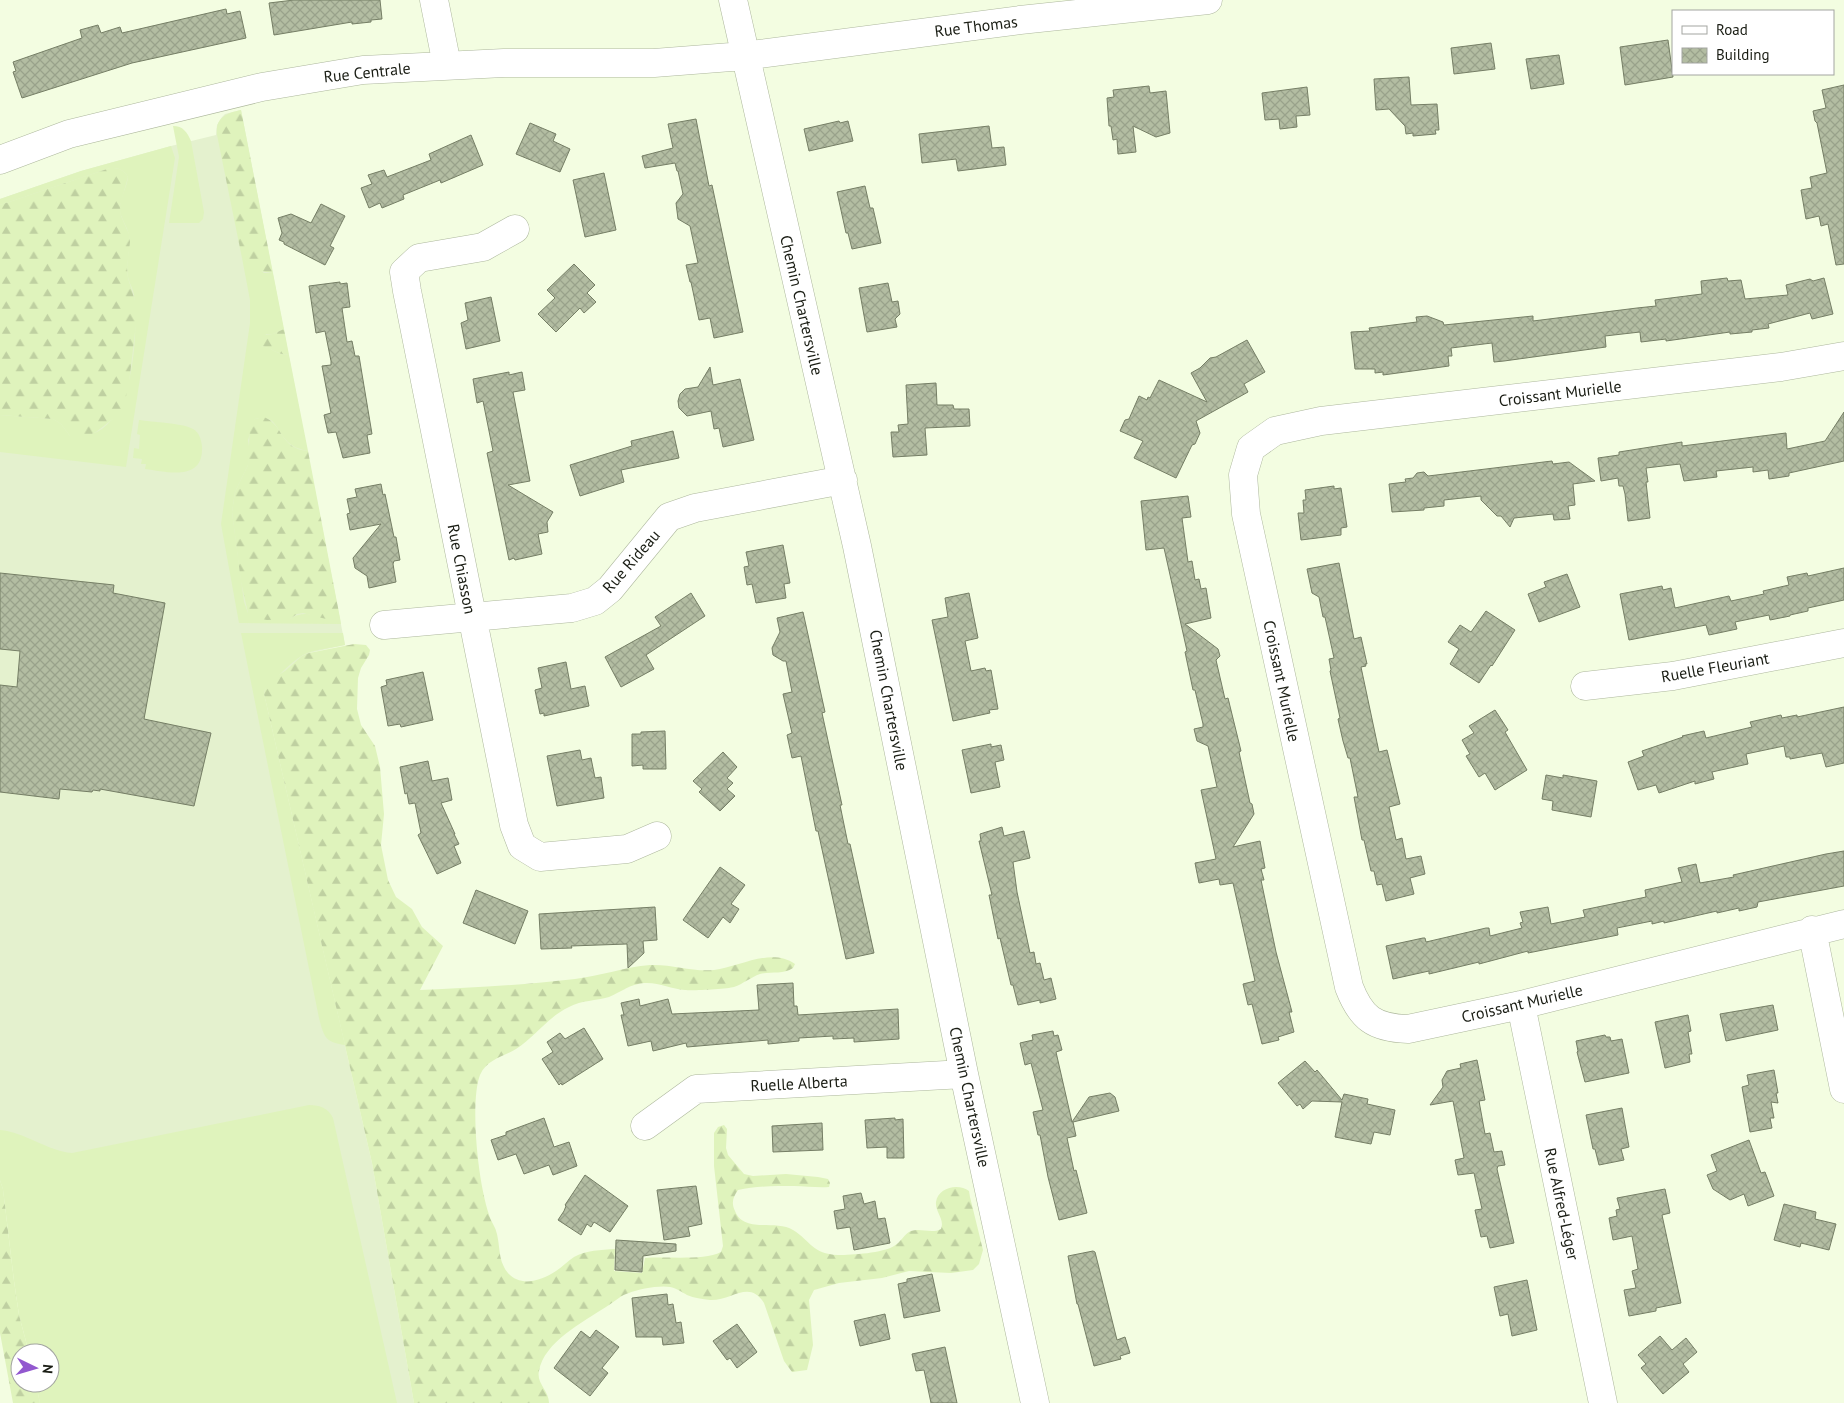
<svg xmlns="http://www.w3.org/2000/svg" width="1844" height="1403" viewBox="0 0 1844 1403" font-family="'PT Sans',sans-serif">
<defs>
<pattern id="forest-firs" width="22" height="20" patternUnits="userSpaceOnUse" patternTransform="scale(1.25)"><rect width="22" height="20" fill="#dff3bc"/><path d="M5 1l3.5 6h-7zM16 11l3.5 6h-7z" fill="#bfd0a1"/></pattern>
<pattern id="building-cross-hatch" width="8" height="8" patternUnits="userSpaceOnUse" patternTransform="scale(1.25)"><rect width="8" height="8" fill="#b3bda2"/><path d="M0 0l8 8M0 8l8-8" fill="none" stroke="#99a28b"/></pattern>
</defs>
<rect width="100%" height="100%" fill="#f3fde1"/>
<!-- built -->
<path fill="#e4f1ce" d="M241 110 345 645 309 653 264 694 372 1163 414 1403H40L36 1383H50V1353H29L13 1263 3 1189 0 1180V199L81 171 171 146 216 135 217 125 222 117 225 114Z"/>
<!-- grass -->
<path fill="#dff3bc" d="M173 126C183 126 187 132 191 141L204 212 203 219 199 223H169L179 157Z
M171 146 175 158 126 467 0 452V415L53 419 61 424 70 436C78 435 89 435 97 432 135 413 138 331 134 295 133 288 129 283 128 277 125 263 131 249 129 235 127 225 119 217 120 206 121 196 127 187 128 177 123 169 119 168 110 168L0 205V199L81 171Z
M242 258 264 273H273L284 329 273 334H266L261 346C274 348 274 354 289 355L308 451C299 449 292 447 286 440 275 428 276 414 255 419L248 440 250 453 248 465 235 492 232 512 244 602 248 613 290 619C308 607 320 621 340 618L341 624 239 623 221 524 250 323V300Z
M139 420C151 422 183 423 193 429 199 432 201 439 202 446 204 482 168 472 145 469L146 464H141L142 459 133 458 134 448 139 449 140 435 137 434Z
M241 633H343L345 645C332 648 315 649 303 655 289 664 276 678 265 689L264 694 345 1045C325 1042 324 1037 319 1018Z
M309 1105C320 1105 328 1108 333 1118L397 1403H40L36 1383H50V1353H29L19 1315 14 1281 3 1189 0 1180V1130C25 1132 47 1151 72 1153Z"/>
<!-- forest -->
<path fill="url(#forest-firs)" d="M241 110 273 273 259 271 242 258 217 135C215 118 226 113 241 110Z
M110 168C119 168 123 169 128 177L120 206 121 216 129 234 130 242 127 268 128 278 136 304V324L129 383 125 401 118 415 96 432 81 439 70 436 61 424 53 419 0 415V205Z
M284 329 289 355C275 354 273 348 261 346L259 343 262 335 273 334Z
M264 417C281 424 281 442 296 448 299 450 304 450 308 451L340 618 331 620 322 618 303 613 297 614 290 619 267 620 252 617 248 613 241 582 232 512 235 492 248 465 250 426 255 419Z
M354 644 366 645 370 650 369 655 361 668 358 678 357 709 361 725 375 746 380 767 384 814 381 845 388 880 396 897 412 909 422 927 443 946 420 990C471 988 524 985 575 979 600 976 625 967 650 965 672 964 692 972 714 970 740 967 771 947 795 964L793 968C783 975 772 971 760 974 751 977 743 984 734 987 727 989 691 991 685 990 671 989 659 982 644 983 630 984 621 992 609 997 596 1001 582 1000 569 1007 549 1016 535 1037 516 1049 503 1057 487 1059 480 1075 469 1103 479 1198 493 1224 501 1237 497 1254 504 1267 515 1289 540 1282 556 1271 562 1267 568 1261 574 1257 586 1250 601 1250 615 1249L614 1271 642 1273 645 1258C666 1256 703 1261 721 1252L723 1246 714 1166V1133L718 1127 724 1125 727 1129 726 1148 728 1155 744 1174 753 1176 786 1174 818 1177 828 1179 830 1183 829 1187C817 1188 806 1186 794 1186 776 1186 755 1186 738 1190 733 1197 731 1203 735 1211 744 1234 776 1219 793 1230 811 1241 812 1254 838 1255 852 1255 883 1253 894 1246 901 1242 904 1234 911 1231 921 1228 932 1234 941 1229 945 1219 935 1212 936 1202 938 1187 959 1183 969 1191L970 1197 983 1250 979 1264 973 1270 951 1273 909 1271 882 1278 839 1283 814 1290 809 1300 813 1345 807 1370 792 1372 784 1361 764 1303C749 1279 732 1301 710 1300 702 1299 694 1298 687 1295 682 1292 676 1288 670 1287 660 1285 638 1289 629 1293 621 1295 614 1302 606 1307 583 1322 544 1342 539 1371 536 1383 549 1391 549 1403H414L372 1163 264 694 267 682 285 671 302 656 309 653Z
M0 1180 3 1189 14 1281 19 1315 29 1353H20V1383H36L40 1403H13L0 1333Z"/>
<!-- building -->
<path fill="url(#building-cross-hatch)" stroke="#757e65" d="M294 0H380L382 19 371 20V22L352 24V22L274 35 269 3Z
M226 9 227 14 240 11 246 38 132 63 22 98 13 72 16 71 13 62 82 38 80 30 98 25 101 33 120 27 122 33Z
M1668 40 1673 77 1625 85 1620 47Z
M1491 43 1495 69 1454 74 1451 48Z
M1559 55 1564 84 1531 89 1526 59Z
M1409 77 1411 105 1437 104 1439 130H1435L1436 134 1413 136V133L1406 134 1405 126 1389 109 1376 110 1374 79Z
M1844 85V264L1836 265 1828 224 1821 226 1819 216 1806 219 1801 190 1812 188 1810 177 1827 173 1817 123 1815 121 1813 111 1826 108 1822 90Z
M1149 86 1150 93 1166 91 1170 133 1156 137 1133 126 1136 152 1118 154 1117 139 1113 140 1111 126H1109L1107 98 1114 97 1113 90Z
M1307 87 1310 115 1296 116 1297 127 1280 129 1279 119 1265 120 1262 93Z
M696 119 709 186 712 185 743 332 714 338 710 318 699 320 691 282H690L686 265 698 263 690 226 678 219 676 203 683 194 678 171H677L675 163 645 168 642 156 673 148 668 124Z
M839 121 840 123 848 121 853 141 809 151 804 129Z
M530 123 556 134 553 141 570 149 560 172 516 154Z
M989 126 992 148 1004 147 1006 165 958 171 956 159 922 163 919 134Z
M471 135 483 165 441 183 440 180 403 195 404 199 382 208 380 203 369 208 361 188 372 184 368 175 384 170 387 177 431 160 429 154Z
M604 173 616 230 585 237 573 180Z
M865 186 870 208H873L881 243 852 249 848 233H846L837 192Z
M321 204 345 216 330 246 334 248 325 265 284 244V242L279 240 282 233 278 218 291 214 311 223Z
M574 264 595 285 587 293 596 302 584 313 580 308 556 332 538 314 555 298 547 290Z
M1727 278 1728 281 1741 280 1745 299 1788 295 1786 285 1810 279 1813 281 1824 278 1833 314 1812 319 1810 313 1768 324 1769 328 1752 330V332L1730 334V332L1666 341V339L1641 342 1640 332 1605 336 1606 347 1504 361 1494 362 1492 343 1451 348 1452 356H1448L1449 366 1383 375V372L1375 373V369H1355L1351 332 1370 331 1369 328 1417 322 1416 317 1427 316 1443 322 1444 325 1533 316V321L1637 308 1656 306 1655 300 1702 294 1701 281Z
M340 282V284L347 283 350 307 342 308 347 342 352 341 355 356H359L372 434 367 435 370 453 343 458 336 432 328 433 324 415 331 413 322 366 331 365V361L325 331 316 333 309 286Z
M888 283 892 302 898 301 900 314 895 319 897 327 867 332 859 288Z
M491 297 500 341 466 349 461 323 468 320 465 303Z
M1247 340 1265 372 1244 384 1248 392 1196 421 1200 433 1195 444 1192 445 1176 478 1134 458 1143 441 1120 431 1125 420 1129 419 1139 396 1147 400 1148 397 1150 398 1159 380 1207 402 1191 373 1200 368 1210 358 1216 357Z
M710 367 713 385 740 379 754 440 723 447 719 428 714 429 711 411 687 416 679 408 678 401 680 394 685 389 698 387Z
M509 372V375L522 372 525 390 513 392 530 481 508 485 553 512 547 522 548 532 538 534 542 554 515 560 514 558 509 560 487 453 493 451 483 401 477 403 473 379Z
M936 383 937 405H953L954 409H969L970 426 925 428 927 455 893 457 891 432H899L898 425 908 424 906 385Z
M1844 412V461L1789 473V476L1769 479 1768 470 1753 472V467L1716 471 1717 477 1684 481 1680 464 1646 468 1648 482H1646L1650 518 1628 521 1625 494 1623 486H1619L1618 478 1601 481 1598 458 1619 455V452L1682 442V446L1786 433 1787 449 1825 441Z
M673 431 679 458 621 470 624 482 580 496 570 465 632 446 631 441Z
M1552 461 1553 464 1569 462 1595 481 1573 484 1575 505 1568 506 1570 519 1554 520 1553 514 1514 518 1510 527 1501 516H1497L1481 500V496L1444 500V506L1424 508V510L1392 512 1389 484 1406 482 1405 479 1413 478 1417 473 1424 472 1428 476Z
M381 484 383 495 385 494 394 537H396L400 560 394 561 393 564 396 582 369 588 367 576 355 568 353 558 381 524 350 530 347 514 350 513 347 499 357 497 355 489Z
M1334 486V489L1341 488 1347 527 1341 528V535L1301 540 1298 513H1304L1303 500H1306L1305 490Z
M1188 496 1191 517 1182 518 1188 562 1192 561 1195 580 1199 579 1201 589 1206 588 1211 618 1185 624 1218 649 1220 656 1216 660 1225 699 1228 698 1241 751 1239 752 1250 803 1252 804 1254 814 1233 847 1260 841 1265 868 1261 869 1264 880H1261L1276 952 1292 1012H1289L1294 1032 1278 1037 1279 1040 1262 1044 1252 1004 1248 1005 1243 984 1255 981 1233 883 1220 885 1219 879 1199 883 1195 863 1216 859 1201 790 1217 787 1208 746 1197 741 1194 729 1203 727V724L1195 690H1193L1185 652 1187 651 1164 548 1146 550 1141 501Z
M783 545 790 583 784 584 786 598 756 603 752 584 747 585 744 567 749 566 746 552Z
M1339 563 1354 639 1361 637 1367 664H1365L1366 666 1361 667 1379 752 1387 750 1400 804 1389 807 1396 840 1402 838 1406 859 1421 856 1425 874 1410 878 1414 894 1386 901 1382 884 1377 885 1374 871H1371L1364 840H1362L1354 797H1358L1350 758H1348L1343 741 1338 719 1340 718 1330 671 1331 670 1329 659 1334 658 1325 617H1323L1319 597 1312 593 1307 569Z
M1844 568V600L1808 608V611L1790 615V616L1770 620 1769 615 1735 622 1737 629 1709 635 1706 625 1629 640 1620 594 1662 586 1663 590 1671 588 1675 608 1729 596 1731 601 1764 594 1763 591 1789 585 1787 577 1807 573 1808 576Z
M0 573 114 585 113 593 165 603 144 719 211 733 194 806 100 789V791L93 790 92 792 60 789 59 799 0 792V685L17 687 20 651 0 649Z
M1567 574 1580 607 1539 622 1528 594 1546 587 1544 582Z
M691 593 705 616 646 655 654 669 621 687 605 657 661 626 655 617Z
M969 593 978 638 965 641 971 671 985 668 986 671 991 670 998 709 989 710 990 713 953 721 932 620 948 617 945 598Z
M1486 611 1515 630 1492 666 1491 665 1479 683 1450 664 1459 649 1448 642 1460 625 1471 632Z
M803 612 825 712 822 713 842 805H840L848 844H850L874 953 846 959 818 831H816L801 756 792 758 787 735 792 733 783 694 792 692 786 661H783L773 655 772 648 780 632 777 618Z
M566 662 571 689 585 686 589 706 544 716V713L540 714 535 690 542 688 538 668Z
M423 672 433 720 401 727 400 724 388 726 381 687 387 685 386 680Z
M1844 707V763L1826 767 1822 753 1790 759V757H1786L1784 746 1746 754 1748 764 1712 772 1714 779 1695 784V781L1659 793 1656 785 1638 790 1628 762 1644 756 1642 751 1683 737 1682 736 1704 731 1706 738 1752 727 1750 722 1781 715 1782 718 1797 715V717Z
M1495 710 1508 730 1505 732 1527 770 1495 790 1485 773 1479 777 1466 756 1470 754 1462 740 1474 733 1469 726Z
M665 731 666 769H643V765L632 766V734H641V732Z
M991 744V747L1001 745 1004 760 995 762 1000 787 971 793 962 750Z
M580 750 582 760 591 758 595 778 601 777 604 798 557 806 547 756Z
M723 752 737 767 727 778 733 783 727 789 735 796 720 811 699 792 702 789 693 781Z
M428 761 432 781 448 778 452 800 441 803 455 834H454L459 844 454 846 461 863 437 874 418 835 421 833 415 803 409 804 407 793 405 794 400 767Z
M1546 775 1563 778V775L1597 781 1591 817 1552 810 1553 801 1542 799Z
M1002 827 1004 836 1024 831 1030 858 1013 862 1017 892 1030 953 1034 952 1036 964 1040 963 1044 980 1051 978 1056 999 1040 1003V1000L1018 1005 1013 985H1011L1000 938 998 939 989 895H992L979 841H981L980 834Z
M1844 851V886L1758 902 1757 907 1739 911V908L1717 913V911L1664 923V921L1652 924V921L1617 928 1618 935 1528 953V951L1479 964V962L1429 974V971L1393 979 1386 946 1423 938H1425L1426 942 1486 928H1489L1490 936 1522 928 1520 923 1523 922 1520 912 1548 907 1551 924 1585 917 1583 910 1646 897 1645 890 1682 882 1678 868 1696 864 1700 883 1734 877 1733 875 1826 854Z
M720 867 745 885 731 904 739 909 730 923 723 917 708 938 683 920Z
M476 890 528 911 515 944 463 923Z
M655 907 657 940 643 941 644 953 628 968 627 944 571 946 572 948 541 949 539 914Z
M793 983 794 1006H797L798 1015 898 1009 899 1039 854 1042V1038L833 1039V1036L799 1038V1041L768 1044V1040L687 1047 686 1043 653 1051 651 1041 628 1046 621 1015H624L621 1003 639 999 640 1006 668 999 672 1014 759 1010 757 985Z
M1773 1005 1778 1030 1726 1041 1720 1014Z
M1688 1015 1691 1031 1688 1032 1692 1054H1689L1690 1062 1665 1068 1655 1022Z
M584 1028 603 1059 562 1085 561 1083 559 1085 542 1059 553 1052 547 1042 560 1033 565 1039Z
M1053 1031 1054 1036 1058 1035 1062 1050 1056 1052 1072 1122 1089 1097 1110 1093 1115 1097 1119 1111 1073 1122 1076 1136 1067 1138 1074 1171 1076 1170 1087 1213 1059 1220 1048 1177 1040 1135H1038L1033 1112 1043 1110 1031 1063 1025 1065 1020 1043 1033 1040 1032 1035Z
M1605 1035 1606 1037H1610L1611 1041 1622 1039 1629 1073 1585 1082 1577 1052 1578 1051 1576 1041Z
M1477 1060 1485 1100 1479 1101 1485 1134 1490 1133 1494 1152 1502 1151 1505 1165 1498 1166 1497 1169 1514 1243 1490 1248 1487 1236 1481 1237 1475 1210 1482 1209 1474 1173 1458 1175 1455 1160 1464 1158 1453 1101 1430 1105 1443 1087 1442 1080 1447 1071 1461 1068 1460 1064Z
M1305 1061 1315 1072 1317 1070 1342 1100 1344 1094 1368 1099 1367 1104 1395 1110 1390 1135 1374 1132 1371 1144 1335 1137 1342 1102 1312 1101 1303 1109 1300 1104 1297 1106 1278 1083Z
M1774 1070 1778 1093H1776L1778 1103 1771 1102 1774 1118H1770L1772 1128 1750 1132 1742 1087 1749 1085 1747 1075Z
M1622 1108 1629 1147 1621 1149 1624 1160 1599 1165 1595 1149H1593L1586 1115Z
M544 1118 554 1147 569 1142 577 1166 553 1175 549 1165 524 1174 516 1154 498 1160 491 1140 506 1135V1132Z
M895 1118V1120L903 1119 904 1158H887V1147L867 1148 865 1120Z
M822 1123 823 1150 773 1152 772 1126Z
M1749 1140 1761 1173 1765 1172 1774 1196 1748 1206 1744 1194 1730 1200 1713 1189 1707 1175 1717 1171 1711 1155Z
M585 1175 628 1206 610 1232 594 1222 591 1227 587 1224 581 1235 558 1220 564 1211 566 1206 565 1205Z
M696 1186 702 1224 688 1227 690 1236 664 1240 657 1190Z
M1665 1189 1670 1213 1662 1215 1681 1303 1656 1308V1311L1629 1316 1624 1290 1636 1288 1632 1271 1638 1269 1632 1236 1613 1240 1609 1218 1617 1216 1616 1210 1620 1209 1617 1198Z
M861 1193 864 1204 875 1201 878 1219 885 1218 890 1243 854 1250 850 1227 837 1229 834 1211 845 1209 843 1196Z
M1784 1204 1816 1212 1815 1219 1836 1224 1829 1250 1801 1243 1800 1247 1774 1240Z
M616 1240 676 1244V1251L643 1256 642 1272 615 1270Z
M1093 1251 1095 1252 1117 1340 1125 1337 1130 1353 1120 1356 1121 1359 1094 1366 1078 1304H1077L1068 1256Z
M932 1274 940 1311 904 1318 898 1284 907 1282V1279Z
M1527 1280 1537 1330 1512 1336 1508 1314 1500 1316 1494 1287Z
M667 1294 668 1305 673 1304 676 1323 681 1322 684 1343 663 1345 662 1337H636L632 1298Z
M885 1314 890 1339 860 1346 854 1321Z
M737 1324 757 1352 737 1368 730 1358 727 1360 713 1341Z
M596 1330 619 1347 602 1368 608 1373 590 1396 554 1368 581 1331 590 1338Z
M1660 1336 1672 1350 1686 1338 1697 1352 1683 1364 1689 1372 1663 1394 1641 1368 1646 1364 1638 1355Z
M945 1347 957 1403H931L924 1370 916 1371 912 1354Z"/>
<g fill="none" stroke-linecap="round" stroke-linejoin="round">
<!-- minor casing -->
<g stroke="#adb79d" stroke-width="29">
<path id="minor" d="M434 0 447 65
M733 0 857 546 964 1074 1035 1403
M0 160 69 134 262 87 363 70 504 63H654L744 56 1020 20 1208 0
M515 229 483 247 419 258 404 272 407 291 514 825 522 846 540 857 627 849 657 836
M1844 356 1781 367 1321 421 1275 431 1251 448 1243 475 1246 514 1349 987C1361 1018 1374 1028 1408 1029L1521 1005 1844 924
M384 625 572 608 595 601 610 589 669 517 695 508 843 480
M1585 686 1673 676 1844 643
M1812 930 1844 1089
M1521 1005 1603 1403
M645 1126 696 1089 964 1074"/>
</g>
<!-- minor -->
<use href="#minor" stroke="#fff" stroke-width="28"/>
</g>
<g text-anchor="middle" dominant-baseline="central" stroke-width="4.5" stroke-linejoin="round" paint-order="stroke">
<!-- street labels -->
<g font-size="16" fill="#1a1d14" stroke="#fff">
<text transform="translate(976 26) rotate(-7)">Rue Thomas</text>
<text transform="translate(367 72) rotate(-6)">Rue Centrale</text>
<text transform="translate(802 305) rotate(77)">Chemin Chartersville</text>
<text transform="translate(1560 393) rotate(-7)">Croissant Murielle</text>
<text transform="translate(631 561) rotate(-49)">Rue Rideau</text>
<text transform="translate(462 569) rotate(79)">Rue Chiasson</text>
<text transform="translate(1715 667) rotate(-10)">Ruelle Fleuriant</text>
<text transform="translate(1282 681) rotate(78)">Croissant Murielle</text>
<text transform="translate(889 700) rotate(79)">Chemin Chartersville</text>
<text transform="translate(1522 1003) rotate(-13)">Croissant Murielle</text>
<text transform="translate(799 1083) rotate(-3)">Ruelle Alberta</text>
<text transform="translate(970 1097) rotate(78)">Chemin Chartersville</text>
<text transform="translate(1562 1204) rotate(78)">Rue Alfred-Léger</text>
</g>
</g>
<!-- legend -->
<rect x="1672" y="10" width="162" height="65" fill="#ffffff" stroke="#a3a5a1"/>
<rect x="1682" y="26" width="25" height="8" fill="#ffffff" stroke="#a3a5a1"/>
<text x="1716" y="35" font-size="15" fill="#1a1d14">Road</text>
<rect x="1682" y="48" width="25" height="15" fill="url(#building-cross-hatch)" stroke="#a3a5a1"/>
<text x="1716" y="60" font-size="15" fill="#1a1d14">Building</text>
<!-- north arrow -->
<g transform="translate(35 1368) rotate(95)"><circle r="24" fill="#ffffff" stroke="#a3a5a1"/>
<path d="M0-4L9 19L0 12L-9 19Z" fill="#9258cf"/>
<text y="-8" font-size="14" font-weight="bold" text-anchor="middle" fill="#1a1d14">N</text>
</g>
</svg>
